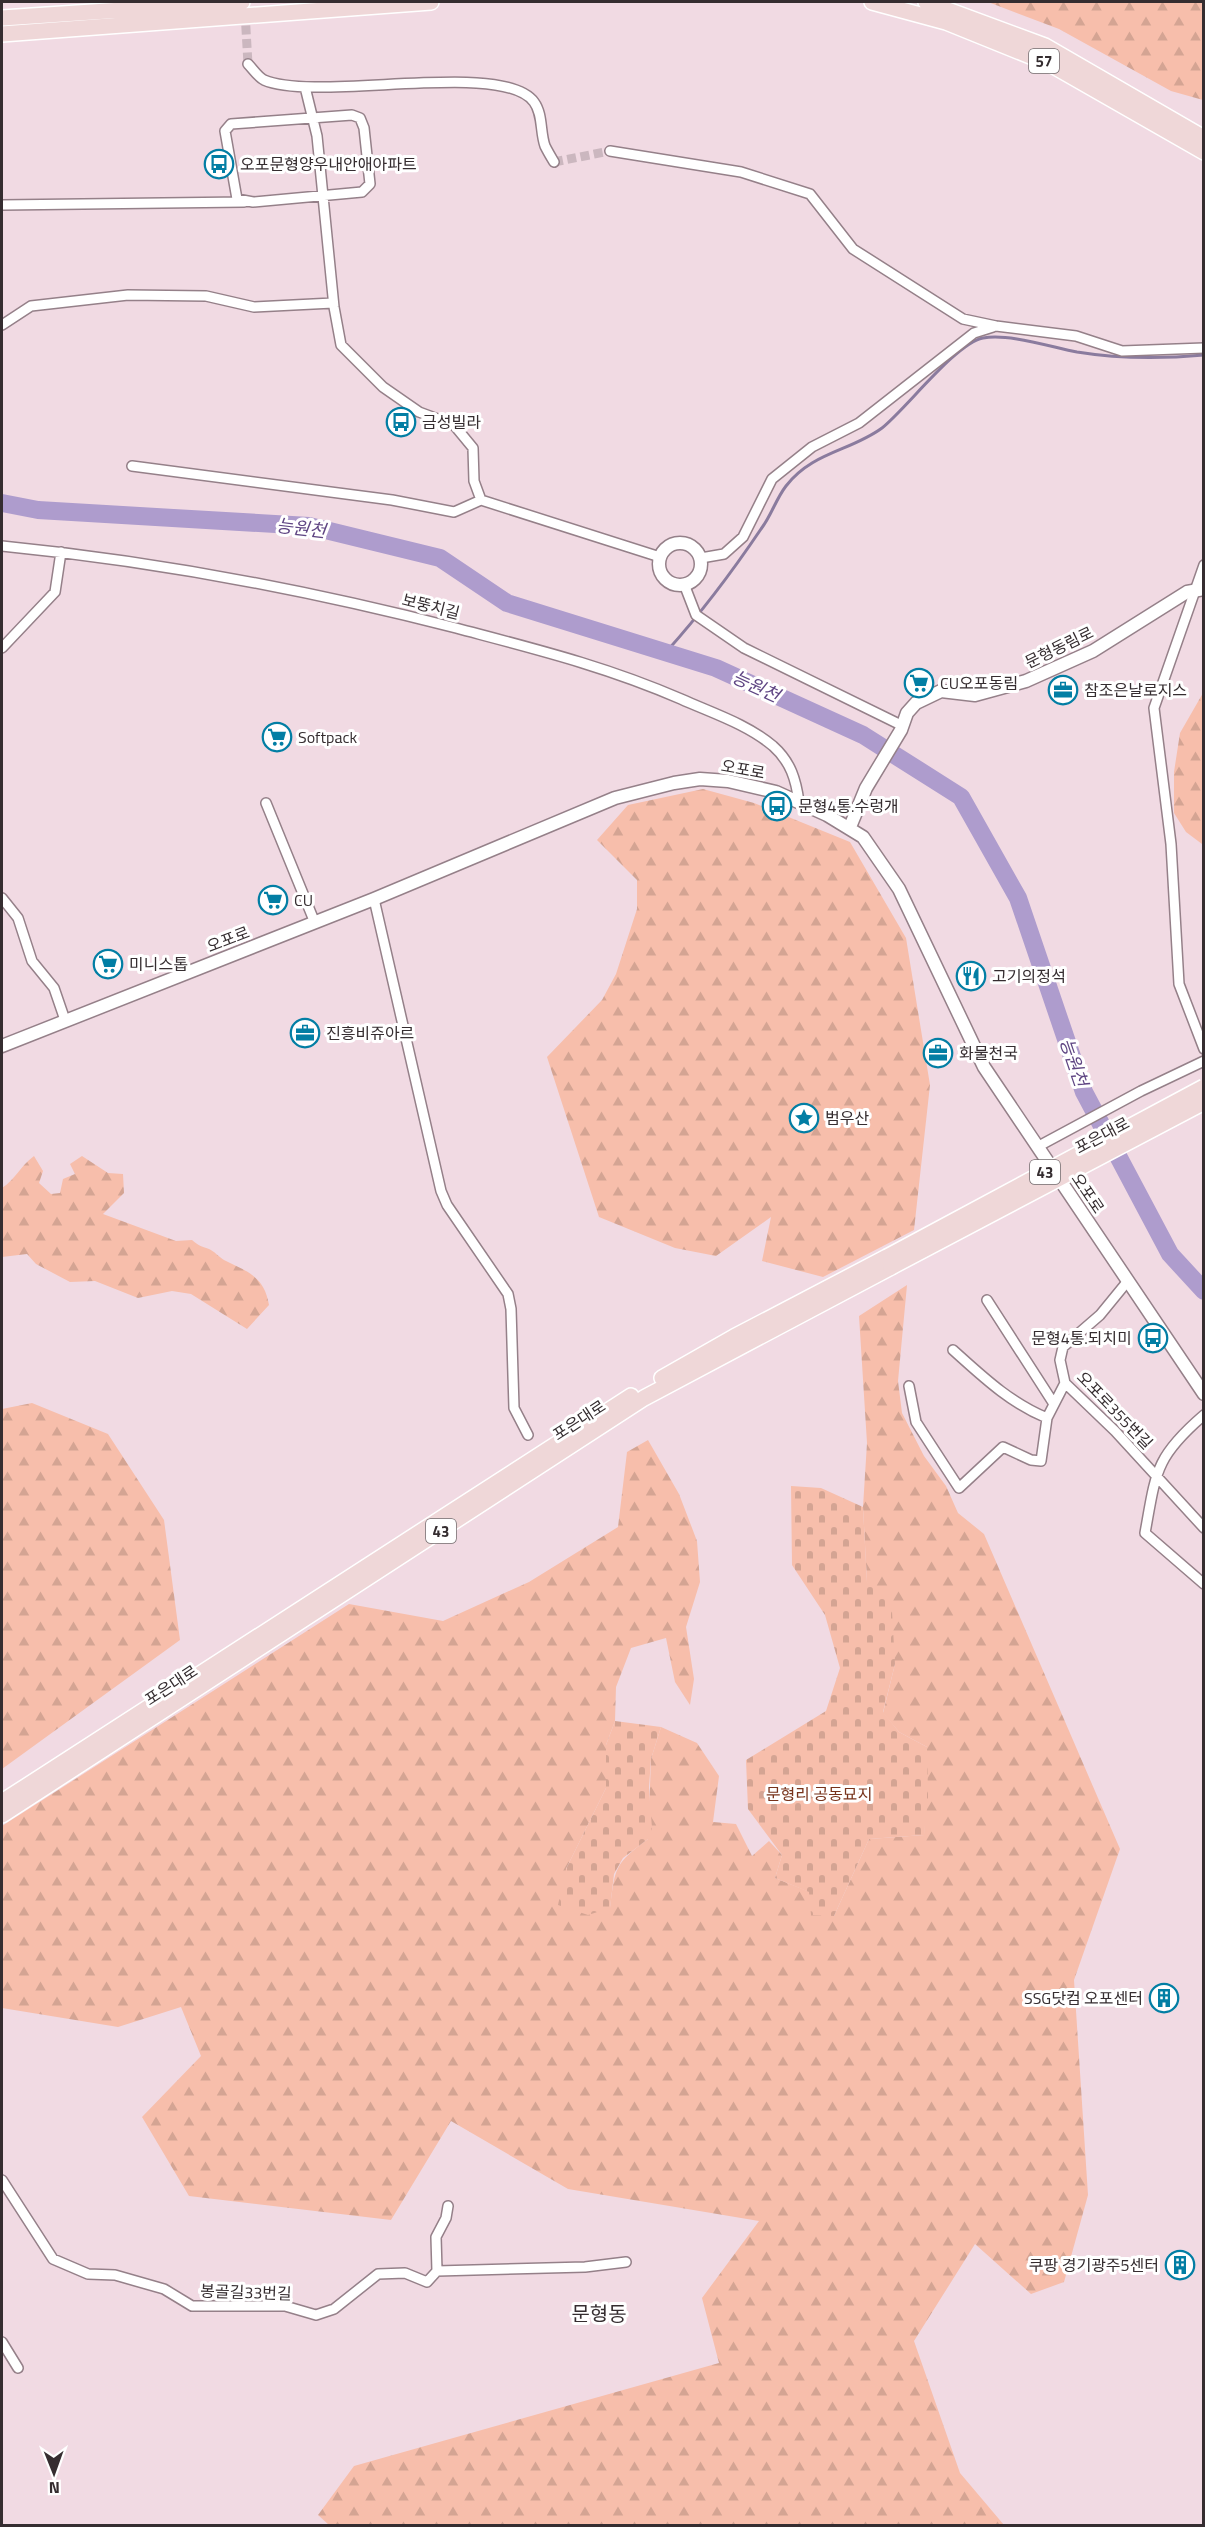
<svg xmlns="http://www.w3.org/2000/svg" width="1205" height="2527" viewBox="0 0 1205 2527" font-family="'Titillium Web','Noto Sans KR',sans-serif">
<defs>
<pattern id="forest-firs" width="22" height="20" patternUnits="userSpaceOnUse" patternTransform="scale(1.5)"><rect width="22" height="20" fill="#f7beab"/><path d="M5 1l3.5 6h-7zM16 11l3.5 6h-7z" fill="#d4a493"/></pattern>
<pattern id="cemetery-stones" width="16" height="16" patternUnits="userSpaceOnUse" patternTransform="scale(1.5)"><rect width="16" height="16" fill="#f7beab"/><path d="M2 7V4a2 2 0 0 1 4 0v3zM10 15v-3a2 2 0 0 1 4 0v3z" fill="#d4a493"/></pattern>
</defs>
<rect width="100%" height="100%" fill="#f1dae3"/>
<!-- forest -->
<path fill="url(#forest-firs)" d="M988 2H1203V100L1171 91 1059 29Z
M1203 693 1204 842 1202 844 1186 832 1174 813V772L1180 733Z
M703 789 754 803 850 842 906 938 930 1085 914 1230 823 1277 762 1261 771 1217 716 1256 675 1248 599 1217 547 1057 602 1000 616 974 637 909V880L597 840 628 805Z
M34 1156 43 1171 39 1183 51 1194 60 1193 63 1179 75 1174 70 1164 82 1156 108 1173 123 1174 124 1193 103 1214 176 1241 192 1240C199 1246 201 1246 209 1249 214 1251 219 1257 224 1260 248 1272 264 1276 269 1305L247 1329 191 1294 172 1291 138 1298 95 1281 70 1282 36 1264 27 1254 2 1257V1188C16 1179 20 1166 34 1156Z
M907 1285 898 1381 902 1413 924 1456 946 1486 958 1513 984 1534 1120 1849 1074 1980 1088 2195 1064 2282 1031 2294 975 2244 914 2341 960 2473 1004 2525H329L318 2515 354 2466 719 2363 702 2298 759 2221 568 2189 451 2121 391 2220 189 2196 142 2117 201 2056 181 2007 118 2027 2 2008V1826L349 1604 443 1621 529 1582 618 1527 627 1452 648 1440 679 1494 697 1541 700 1582 686 1627 694 1679 690 1705 675 1682 666 1638 631 1648 616 1687 615 1721 606 1745V1788L566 1869 610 1908C615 1868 614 1864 648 1839L651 1759 661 1727 697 1743 719 1776 713 1822 736 1824 752 1856 769 1841 782 1855 775 1878 810 1892 834 1916 869 1839 924 1835 927 1747 899 1732 883 1713 895 1664 867 1582 863 1507 867 1443 859 1316Z
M32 1403 108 1434 164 1520 180 1640 2 1769V1409Z"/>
<!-- cemetery -->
<path fill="url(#cemetery-stones)" d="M791 1486 821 1488 863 1507 867 1582 891 1594 895 1664 883 1712 899 1732 927 1747 928 1797 924 1835 869 1839 834 1916 811 1915 809 1892 775 1878 782 1855 748 1809 746 1760 826 1711 840 1668 825 1615 792 1565Z
M615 1721 661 1727 651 1759 649 1788 652 1828 648 1839 623 1858 614 1874 610 1908 588 1915 558 1905 566 1869 606 1788V1745Z"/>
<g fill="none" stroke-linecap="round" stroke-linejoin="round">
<!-- stream -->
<path stroke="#8a7b9e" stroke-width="3" d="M667 651C702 612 732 572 761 529 771 516 776 499 786 486 812 452 851 451 882 428 906 409 956 343 983 338 1008 333 1051 347 1077 352 1120 359 1160 359 1204 355"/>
<!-- river -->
<path stroke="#ae9ccd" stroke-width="18" d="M2 503 38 510 309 526 440 558 507 603 716 668 863 735 961 797 1018 898 1084 1092 1170 1254 1204 1291"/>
<!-- minor-tunnel -->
<path stroke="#cbb7bf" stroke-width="9" stroke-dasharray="9 4.5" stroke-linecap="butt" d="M245 12 248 64
M554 162 610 151"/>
<!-- minor casing -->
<g stroke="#958089" stroke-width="12">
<path id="minor" d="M248 64C253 69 258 77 264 80 318 103 502 59 534 102 543 114 540 132 545 146 548 152 551 157 554 162
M305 87 317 136 334 307 341 345 383 387 419 412 454 425 473 448 474 481 481 500 660 557
M352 115 360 118 364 128 370 184 362 192 253 202 237 199 225 131 231 124Z
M610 151 741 172 810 194 853 249 963 319 996 326 1076 336 1122 351 1204 348
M2 205 244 202
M2 325 31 306 128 295 206 296 254 307 333 303
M132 466 392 500 454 512 481 500
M2 546C154 561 308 590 456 628 535 649 605 666 681 699 712 713 747 724 773 746 791 762 796 780 799 802
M701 558 724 554 743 537 772 479 812 447 859 423 974 333 993 327
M1204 565 1154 708 1171 844 1179 984 1204 1049
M684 584 696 615 744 648 903 726
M2 648 55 592 61 552
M266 803 315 923
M2 898 18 918 32 961 54 988 65 1020
M374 899 441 1191 447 1205 508 1294 511 1309 514 1408 528 1435
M1037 1147 1141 1091 1204 1061
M1127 1282 1100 1315 1063 1347 1060 1360 1065 1383 1115 1431 1204 1528
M987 1300 1054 1404
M953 1350C982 1376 1010 1403 1047 1418
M909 1386 916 1422 959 1488 1003 1447 1031 1460 1041 1461 1047 1418 1065 1383
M1204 1415C1155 1457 1156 1472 1145 1533L1204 1584
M2 2180 53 2259 88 2274 115 2275 164 2289 192 2306H285L316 2315 334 2309 378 2274 405 2273 427 2282 437 2271 585 2267 626 2262
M437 2271 436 2237 446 2218 448 2206
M2 2342 18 2368"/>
</g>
<!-- tertiary casing -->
<g stroke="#958089" stroke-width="15">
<path id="tertiary" d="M659 564a21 21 0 1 1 42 0a21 21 0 1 1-42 0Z
M850 827 866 788 901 730 907 713 916 703 941 691 975 695 1026 681 1093 651 1187 592 1204 589
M2 1046 374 899 615 798 674 783 700 779 728 781 776 792 827 815 863 837 899 889 984 1067 1204 1394"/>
</g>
<!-- trunk casing -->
<g stroke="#fff" stroke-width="18">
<path id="trunk" d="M872 2 946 22 1050 64 1204 152
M926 2 1045 46 1204 138
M2 18 242 2
M2 34 431 2
M662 1378 734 1337 887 1257
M2 1802 631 1396
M2 1815 644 1398 891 1267"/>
</g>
<!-- minor -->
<use href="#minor" stroke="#fff" stroke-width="9"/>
<!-- tertiary -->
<use href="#tertiary" stroke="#fff" stroke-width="12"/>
<!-- trunk -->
<use href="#trunk" stroke="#efd7d8" stroke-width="15"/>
<!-- trunk-bridge casing -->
<g stroke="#fff" stroke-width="18" stroke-linecap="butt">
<path id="trunk-bridge" d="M887 1257 1204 1087
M891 1267 1204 1102"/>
</g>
<!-- trunk-bridge -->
<use href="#trunk-bridge" stroke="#efd7d8" stroke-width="15"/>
</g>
<!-- icons -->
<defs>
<g id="bus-ring" transform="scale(1.5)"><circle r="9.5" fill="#fff" stroke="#027ea4" stroke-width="1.5"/><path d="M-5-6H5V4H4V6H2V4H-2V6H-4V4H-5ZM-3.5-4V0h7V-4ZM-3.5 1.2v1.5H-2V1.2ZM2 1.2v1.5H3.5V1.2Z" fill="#027ea4"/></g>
<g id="supermarket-ring" transform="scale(1.5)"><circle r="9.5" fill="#fff" stroke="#027ea4" stroke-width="1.5"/><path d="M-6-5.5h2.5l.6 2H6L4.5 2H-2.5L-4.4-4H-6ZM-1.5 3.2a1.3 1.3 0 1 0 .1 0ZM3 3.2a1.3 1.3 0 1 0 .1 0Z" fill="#027ea4"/></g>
<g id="office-ring" transform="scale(1.5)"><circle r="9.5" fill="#fff" stroke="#027ea4" stroke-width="1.5"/><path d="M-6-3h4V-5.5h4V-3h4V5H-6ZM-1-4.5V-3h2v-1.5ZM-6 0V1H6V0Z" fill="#027ea4"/></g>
<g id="restaurant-ring" transform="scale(1.5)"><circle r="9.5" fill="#fff" stroke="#027ea4" stroke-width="1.5"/><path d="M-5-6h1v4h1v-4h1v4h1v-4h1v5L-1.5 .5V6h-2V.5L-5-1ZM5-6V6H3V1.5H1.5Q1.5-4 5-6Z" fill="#027ea4"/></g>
<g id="sight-ring" transform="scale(1.5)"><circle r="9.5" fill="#fff" stroke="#027ea4" stroke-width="1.5"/><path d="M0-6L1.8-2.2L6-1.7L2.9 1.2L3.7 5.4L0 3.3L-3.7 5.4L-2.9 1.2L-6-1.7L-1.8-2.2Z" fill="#027ea4"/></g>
<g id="building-ring" transform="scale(1.5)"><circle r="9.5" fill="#fff" stroke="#027ea4" stroke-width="1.5"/><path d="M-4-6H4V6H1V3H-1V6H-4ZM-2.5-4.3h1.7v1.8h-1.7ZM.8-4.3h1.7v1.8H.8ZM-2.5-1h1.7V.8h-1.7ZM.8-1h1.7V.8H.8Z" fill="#027ea4"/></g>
</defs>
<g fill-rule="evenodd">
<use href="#bus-ring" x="219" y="164"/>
<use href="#bus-ring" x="401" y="422"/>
<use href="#supermarket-ring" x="919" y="683"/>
<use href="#office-ring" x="1063" y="690"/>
<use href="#supermarket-ring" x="277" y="737"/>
<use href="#bus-ring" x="777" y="806"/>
<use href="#supermarket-ring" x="273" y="900"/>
<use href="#supermarket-ring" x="108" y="964"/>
<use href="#restaurant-ring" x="971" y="976"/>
<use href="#office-ring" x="305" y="1033"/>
<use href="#office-ring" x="938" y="1053"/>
<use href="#sight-ring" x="804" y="1118"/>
<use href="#bus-ring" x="1153" y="1338"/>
<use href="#building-ring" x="1164" y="1998"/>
<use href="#building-ring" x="1180" y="2265"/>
</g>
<g text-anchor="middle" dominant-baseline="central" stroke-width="6" stroke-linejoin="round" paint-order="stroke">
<!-- shield labels -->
<g fill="#fff" stroke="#726c6e" stroke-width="1.5">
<rect x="1029" y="49" width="30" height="24" rx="4.5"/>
<rect x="1030" y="1160" width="30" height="24" rx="4.5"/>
<rect x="426" y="1519" width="30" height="24" rx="4.5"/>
</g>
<g font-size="15" font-weight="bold" fill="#352d30">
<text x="1044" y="61">57</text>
<text x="1045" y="1172">43</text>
<text x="441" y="1531">43</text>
</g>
<!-- poi labels -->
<g font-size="16" fill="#352d30" stroke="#fff" text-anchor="start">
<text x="240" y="164">오포문형양우내안애아파트</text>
<text x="422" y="422">금성빌라</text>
<text x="940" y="683">CU오포동림</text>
<text x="1084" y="690">참조은날로지스</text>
<text x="298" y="737">Softpack</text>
<text x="798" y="806">문형4통.수렁개</text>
<text x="294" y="900">CU</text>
<text x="129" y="964">미니스톱</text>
<text x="992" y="976">고기의정석</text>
<text x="326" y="1033">진흥비쥬아르</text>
<text x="959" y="1053">화물천국</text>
<text x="825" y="1118">범우산</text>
<text x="1132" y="1338" text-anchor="end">문형4통.되치미</text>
<text x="1143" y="1998" text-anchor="end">SSG닷컴 오포센터</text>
<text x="1159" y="2265" text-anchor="end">쿠팡 경기광주5센터</text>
</g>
<!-- street labels -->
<g font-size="16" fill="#352d30" stroke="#fff">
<text transform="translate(431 606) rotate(14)">보뚱치길</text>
<text transform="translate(1059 647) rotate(-26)">문형동림로</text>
<text transform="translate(743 769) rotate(10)">오포로</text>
<text transform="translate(228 939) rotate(-21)">오포로</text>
<text transform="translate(1102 1135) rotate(-28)">포은대로</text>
<text transform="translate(1088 1193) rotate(56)">오포로</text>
<text transform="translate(1115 1410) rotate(46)">오포로355번길</text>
<text transform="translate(579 1420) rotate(-33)">포은대로</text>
<text transform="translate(171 1685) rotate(-33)">포은대로</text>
<text transform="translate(246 2292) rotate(2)">봉골길33번길</text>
</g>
<!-- park labels -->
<g font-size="16" fill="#77331b" stroke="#fff">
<text x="819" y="1794">문형리 공동묘지</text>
</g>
<!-- water labels -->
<g font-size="18" font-style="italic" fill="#5f4583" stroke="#fff">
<text transform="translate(301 528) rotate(7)">능원천</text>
<text transform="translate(756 686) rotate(25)">능원천</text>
<text transform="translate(1074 1062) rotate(71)">능원천</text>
</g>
<!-- quarter labels -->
<g font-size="20" fill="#352d30" stroke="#fff">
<text x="599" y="2313">문형동</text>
</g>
</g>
<!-- border -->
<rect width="1205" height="2527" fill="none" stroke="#352d30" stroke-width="6"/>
<!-- north arrow -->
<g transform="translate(54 2473) rotate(179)" stroke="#ffffff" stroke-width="4.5" paint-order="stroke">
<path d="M0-4.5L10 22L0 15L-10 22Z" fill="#352d30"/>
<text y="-9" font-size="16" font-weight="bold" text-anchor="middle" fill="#352d30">N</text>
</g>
</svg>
